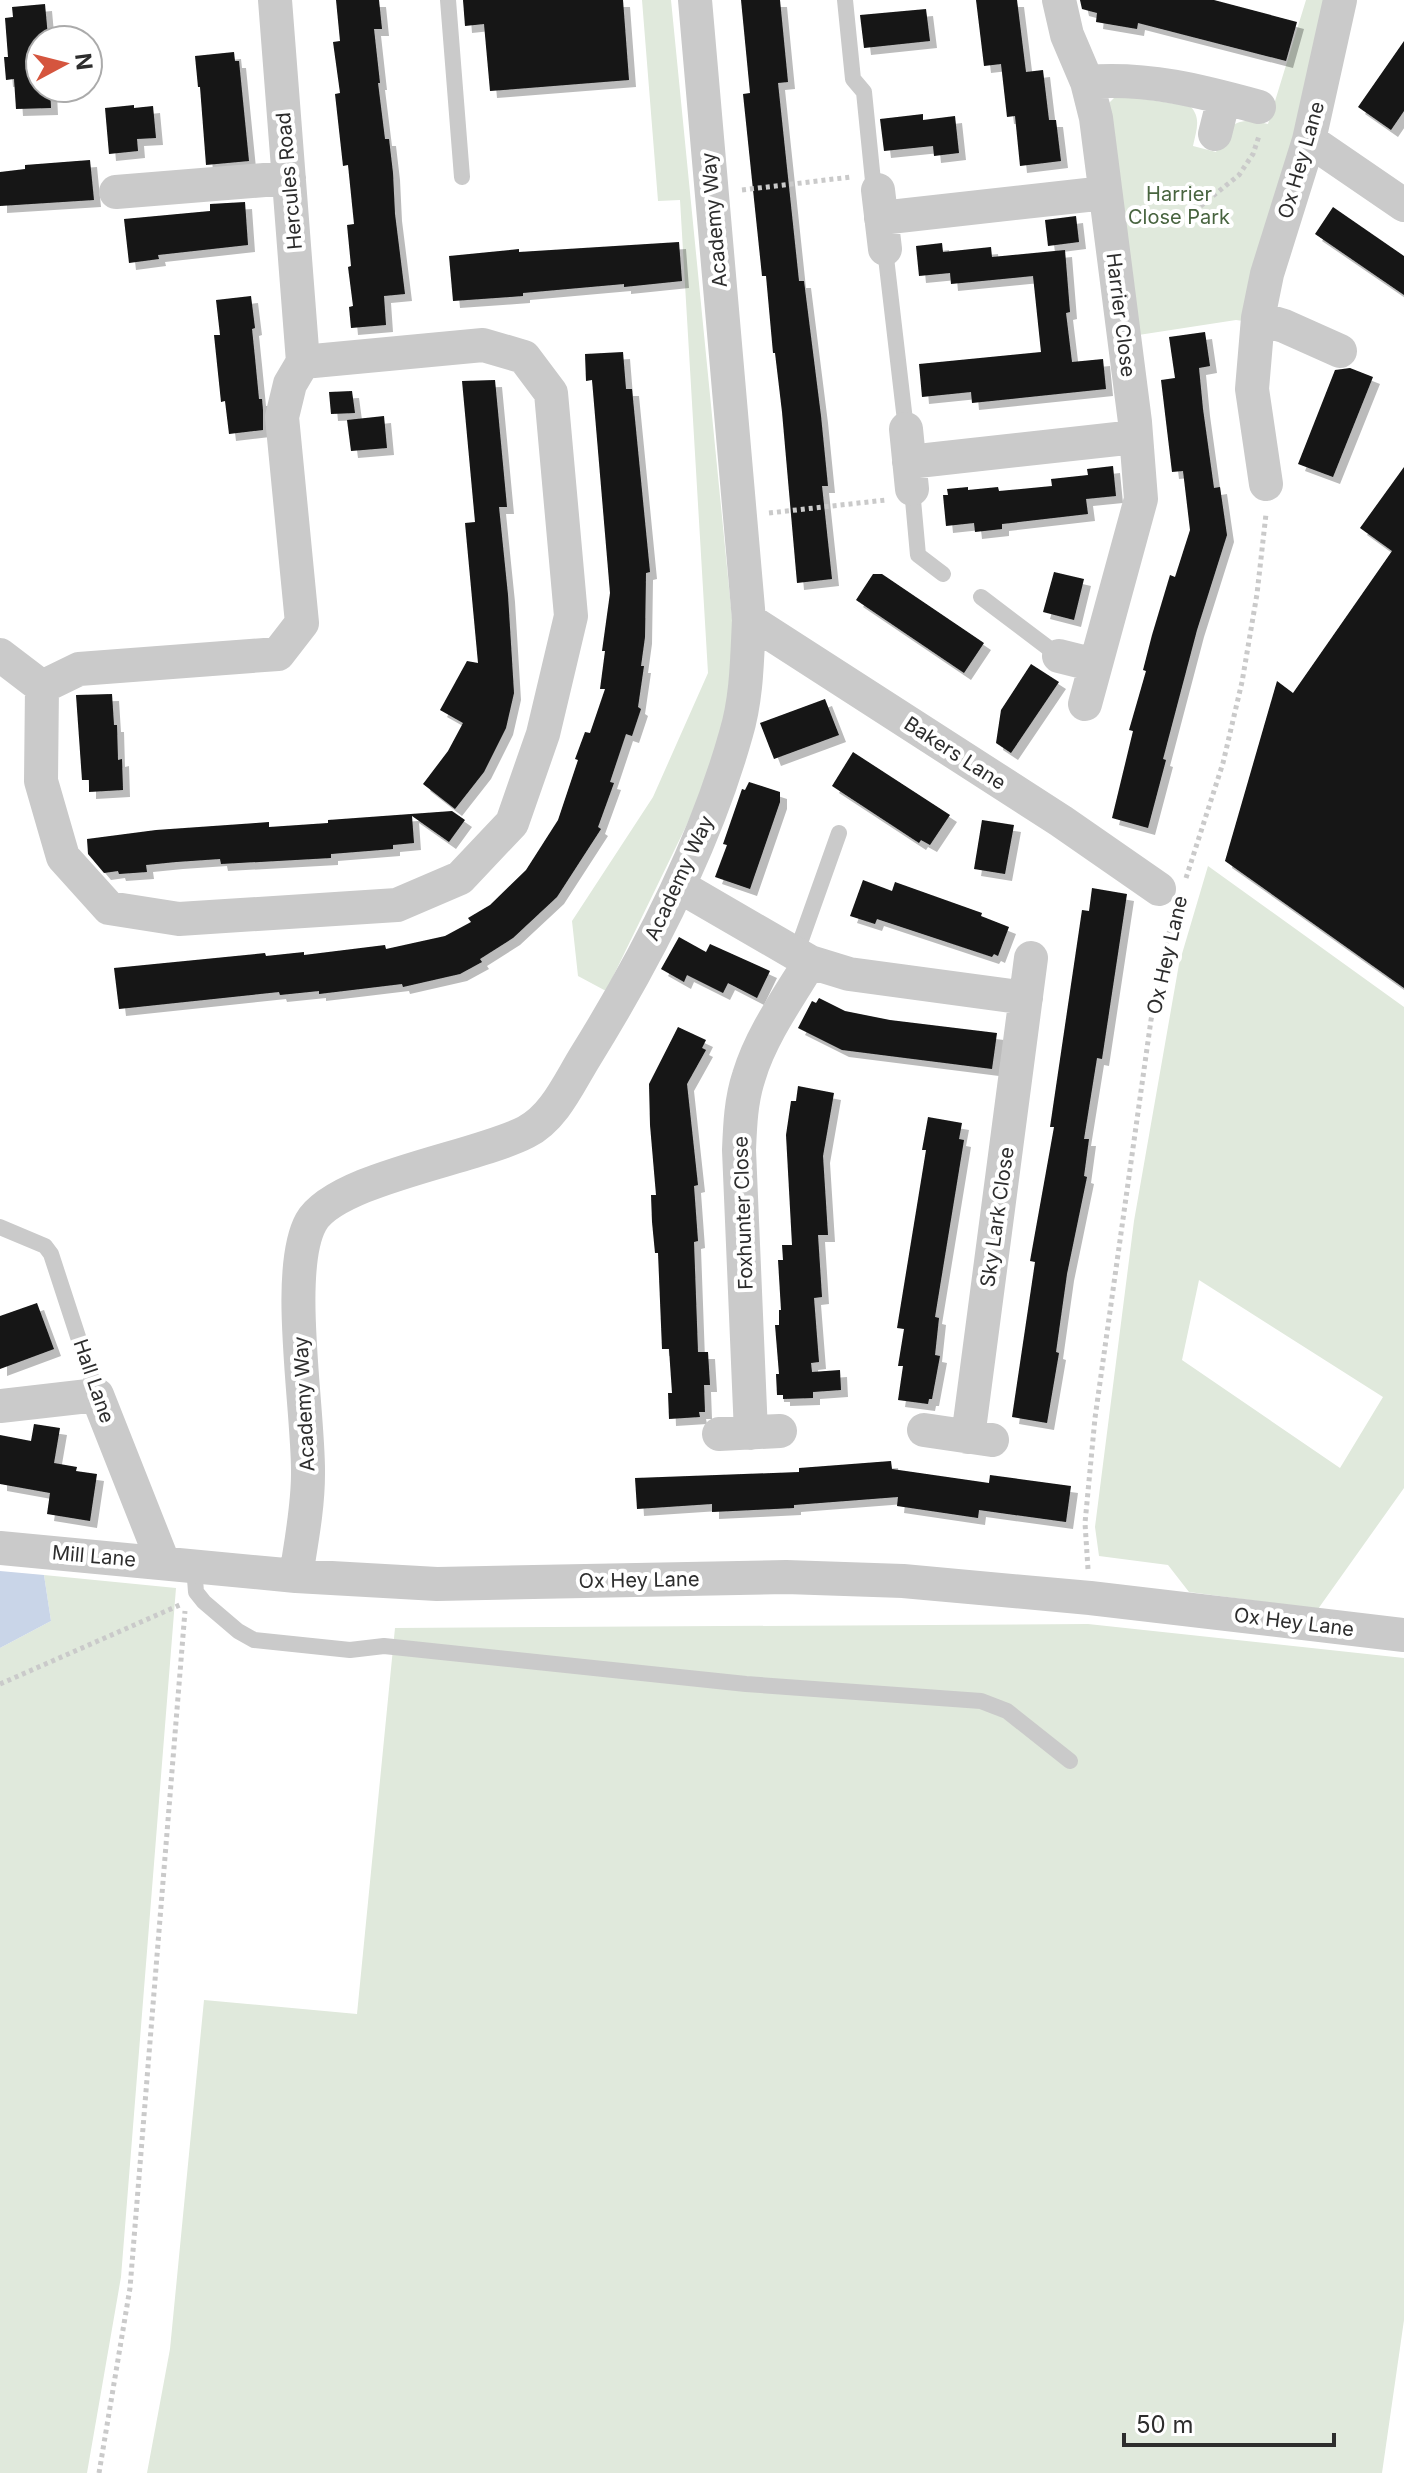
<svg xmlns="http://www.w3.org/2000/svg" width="1404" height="2473" viewBox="0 0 1404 2473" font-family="Inter,sans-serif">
<defs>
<filter id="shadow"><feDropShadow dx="7" dy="7" stdDeviation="0" flood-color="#0004"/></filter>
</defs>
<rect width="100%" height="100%" fill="#fff"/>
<!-- green -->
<path fill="#e0e9dc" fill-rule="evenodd" d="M642 0H671L733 628 728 698 714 759 691 816 606 991 578 976 572 921 653 797 708 673 680 200 658 201Z
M1306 0H1330L1250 322 1236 320 1132 336 1109 103 1117 95 1190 106C1202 118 1196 131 1193 146L1216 152C1229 123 1236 116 1268 124Z
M1208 866 1404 1007V1488L1318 1609 1189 1592 1168 1565 1099 1556 1095 1527 1134 1221 1179 964ZM1199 1280 1383 1397 1340 1468 1182 1360Z
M44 1575 176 1588 121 2277 87 2473H0V1648L51 1621Z
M1088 1624 1404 1658V2320L1382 2473H147L170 2349 204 2000 357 2014 395 1628Z"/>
<!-- water -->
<path fill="#c9d5e8" d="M0 1571 44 1575 51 1621 0 1648Z"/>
<!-- building -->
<path fill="#141414" filter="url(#shadow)" d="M336 0H379L382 29H374L380 83H378L385 139H389L393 173 395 214 405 294 384 296 386 325 351 328 349 307 353 306 348 267 351 266 347 225 354 224 348 165 343 166 335 94 340 93 333 42 340 41Z
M463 0H623L629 80 490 91 484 24 465 26Z
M741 0H780L788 82 778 83 799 281H804L821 416 828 486H822L832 579 797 583 782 412 775 353H773L766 276H762L743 94 750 93Z
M976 0H1017L1026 72 1043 70 1049 120H1056L1061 161 1020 166 1015 116 1007 117 1001 64 984 66Z
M1080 0H1214L1297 22 1286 61 1138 23 1137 29 1096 22 1097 13 1082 9Z
M45 4 48 37H40V88H50L51 108 16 109 14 79 6 80 4 57H8L5 18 13 17 12 7Z
M926 9 930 41 864 48 860 15Z
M1404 41V111L1391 130 1358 107Z
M234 52 235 61H239L249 161 206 165 200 87H198L195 56Z
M134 105V108L153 106 156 138 137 139 138 151 109 154 105 108Z
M923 114V120L955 116 959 153 934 156 933 146 884 151 880 119Z
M90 160 94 200 0 206V172L25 169V165Z
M245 202 248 245 158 255 159 259 129 263 124 219 210 211V204Z
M1333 207 1404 256V295L1315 234Z
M1076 216 1079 242 1048 246 1045 220Z
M679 242 682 281 624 287V284L523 293V296L453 301 449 256 519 249V252Z
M942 243 943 252 991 247 992 257 1065 250 1070 312 1066 313 1072 362 1103 359 1106 389 972 403 971 392 922 397 919 364 1041 352 1033 276 951 284 950 273 919 276 916 246Z
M251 296 255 328 252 329 255 358 259 399H262L263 410V430L229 434 225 401 221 402 214 335H220L216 300Z
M1205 332 1210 366 1199 368 1203 409 1214 488 1220 487 1227 535 1197 630 1163 759 1166 760 1148 828 1112 818 1133 731 1129 730 1146 671 1143 670 1152 635 1170 575 1175 577 1190 530 1183 471 1172 472 1161 380 1175 378 1169 337Z
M623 352 626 389H632L650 572 646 573 645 637 641 666H644L638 707 641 709 632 736 626 734 610 782 614 783 598 827 601 829 557 897 513 938 480 959 482 962 460 974 403 987 402 984 319 994V991L280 995 279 992 119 1009 114 968 265 953 266 956 304 952V955L385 945 386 949 445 936 471 922 468 918 490 905 526 870 558 820 578 760 575 759 585 732 590 733 605 689H600L605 651H602L610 593 592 380 586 381 585 354Z
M1350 368 1373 377 1333 477 1298 464 1335 370Z
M495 380 507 507H499L508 595 514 693 506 728 484 772 455 809 423 784 448 751 463 723 440 710 467 661 478 663 465 523 475 522 462 381Z
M352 391 355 413 331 414 329 392Z
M384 416 387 448 351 451 347 420Z
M1113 466 1116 496 1086 499 1088 514 1002 524V529L975 532 974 523 946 526 943 495H948L947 489 968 487V490L998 487 999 491 1052 486 1051 479 1088 475 1087 469Z
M1404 467V988L1225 861 1277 681 1293 693 1392 551 1360 528Z
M1054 572 1084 579 1074 620 1043 612Z
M873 574H882L984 643 964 673 856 600Z
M1031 664 1059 682 1011 753 996 743 1001 710Z
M112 694 114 725H117L118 760 122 759 123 790 89 792V780H82L76 695Z
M825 699 839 735 774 759 760 723Z
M853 752 950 815 930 845 921 840 919 843 832 786Z
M749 782 780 792V802L750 889 715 877 727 845 723 844 742 789 745 790Z
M452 811 465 820 449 842 412 816 414 843 393 845V849L331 854V858L221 864 220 859 176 862 146 865 147 872 119 874 118 871 104 873 88 854 87 839 156 830 269 822V827L328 823V820Z
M982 820 1014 825 1005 874 974 869Z
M863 880 892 891 895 882 982 913 981 916 1009 927 998 956 994 954 992 957 877 919 875 924 850 916Z
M1092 888 1127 894 1102 1059 1097 1058 1084 1139H1089L1084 1176 1087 1177 1067 1274 1056 1352 1059 1353 1047 1423 1012 1417 1035 1262 1030 1261 1054 1127H1050L1082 910 1089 911Z
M679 937 706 952 710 944 770 971 757 998 728 983 723 993 687 975 684 982 661 969Z
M819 998 845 1011 890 1020 997 1033 992 1069 842 1050 798 1028 812 1001 816 1003Z
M678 1027 706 1040 702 1048 706 1050 687 1084 698 1185 694 1186 698 1241 694 1242 698 1352H708L710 1385H704L705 1412H699L700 1417 669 1419 668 1393H672L669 1349H662L658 1253H655L652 1222 651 1195H656L650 1125 649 1084Z
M798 1086 834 1093 823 1156 828 1235H818L822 1297 814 1298 819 1362 811 1363 812 1372 840 1370 841 1390 813 1392V1398L783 1399V1395H777L776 1374H779L775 1325H779V1310H781L778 1260H783L782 1245H792L786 1135 791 1101H796Z
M928 1117 962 1123 959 1139 964 1140 935 1317 939 1318 935 1355 940 1356 932 1399H929L928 1404 898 1400 903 1366H898L904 1329 897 1328 926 1150H922Z
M37 1303 54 1349 0 1369V1316Z
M34 1424 60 1428 54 1463 77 1467 76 1471 97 1474 90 1521 47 1514 50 1493 0 1484V1435L31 1441Z
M891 1461 892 1469 989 1483 990 1475 1071 1486 1066 1522 979 1510 978 1518 897 1506 898 1497 794 1505V1508L712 1512V1504L637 1509 635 1478 799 1472V1468Z"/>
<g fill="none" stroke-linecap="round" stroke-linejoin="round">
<!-- path -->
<path stroke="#cacaca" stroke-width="5" stroke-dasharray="4 4" stroke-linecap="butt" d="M742 190 851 177
M1140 224 1193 212 1239 175 1253 154 1259 136
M769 513 886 500
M1186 878 1223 763 1242 682 1257 594 1266 514
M1088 1569 1085 1523 1095 1418 1151 1020 1162 960 1174 914
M0 1684 182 1604
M99 2473 130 2288 185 1611"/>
<!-- service -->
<path stroke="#cacaca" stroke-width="16" d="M448 0 462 177
M845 0 853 79 864 92 873 181 878 190
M885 249 906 429
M912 489 918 555 943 574
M981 597 1059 656
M796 954 839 833
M0 1227 45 1246 51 1254 97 1395
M194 1566 196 1592 204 1602 238 1631 254 1640 350 1650 384 1646 746 1684 981 1701 1007 1711 1070 1761"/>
<!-- minor -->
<path stroke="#cacaca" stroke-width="34" d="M275 0 303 362
M1059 0 1067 35 1087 82 1096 118 1135 422 1141 499 1085 704
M1087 82C1147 77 1201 91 1259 107
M1215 134 1224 98
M1309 140 1404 205
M878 190 885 249
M116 192 289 178
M881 218 1105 193
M1258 318 1284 326 1340 351
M483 345 524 357 551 393 571 616 543 734 512 823 460 878 397 905 179 919 109 908 63 857 41 781 42 687 79 669 278 654 302 623 282 417 290 384 303 362Z
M906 429 912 489
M909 462 1135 437
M1266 484 1252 389 1258 318 1267 274 1309 140 1340 0
M749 620 1061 821 1159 889
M0 655 42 687
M1059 656 1095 665
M679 886 810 962 849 974 1026 998
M0 1406 97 1395 163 1562
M924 1430 992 1440
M751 1433 739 1150C740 1125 741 1100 749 1076 761 1036 788 998 810 962
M719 1434 780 1431
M968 1437 1031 958
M0 1548 296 1576 437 1584 786 1577 903 1581 1090 1598 1404 1635
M296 1576C301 1543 308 1508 308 1474 309 1413 284 1271 311 1222 336 1178 476 1158 526 1132 554 1118 569 1083 585 1057 647 957 704 848 736 734 747 698 747 658 749 620L695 0"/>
</g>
<g text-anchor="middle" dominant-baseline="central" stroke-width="8" stroke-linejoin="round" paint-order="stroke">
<!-- street labels -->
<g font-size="20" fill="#2d2d2d" stroke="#fff">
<text transform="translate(1301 160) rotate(-74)">Ox Hey Lane</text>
<text transform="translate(289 181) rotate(-95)">Hercules Road</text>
<text transform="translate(714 220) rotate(-95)">Academy Way</text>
<text transform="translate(1121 315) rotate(83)">Harrier Close</text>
<text transform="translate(955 753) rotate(33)">Bakers Lane</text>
<text transform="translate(679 878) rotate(-65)">Academy Way</text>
<text transform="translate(1167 955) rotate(-77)">Ox Hey Lane</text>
<text transform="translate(743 1213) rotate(-92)">Foxhunter Close</text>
<text transform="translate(997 1217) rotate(-82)">Sky Lark Close</text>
<text transform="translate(94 1381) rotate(71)">Hall Lane</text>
<text transform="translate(304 1404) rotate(-93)">Academy Way</text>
<text transform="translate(94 1556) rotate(5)">Mill Lane</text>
<text transform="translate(639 1580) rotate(-1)">Ox Hey Lane</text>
<text transform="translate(1294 1622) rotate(7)">Ox Hey Lane</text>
</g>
<!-- park labels -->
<g font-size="20" fill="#48643f" stroke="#fff">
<text x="1179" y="194">Harrier<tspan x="1179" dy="23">Close Park</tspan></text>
</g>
</g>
<!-- north arrow -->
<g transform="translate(64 64) rotate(83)"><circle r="38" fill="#ffffff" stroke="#ababab" stroke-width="2"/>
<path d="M0-6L14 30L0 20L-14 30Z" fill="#d5553e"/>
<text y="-12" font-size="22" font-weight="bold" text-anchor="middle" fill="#2d2d2d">N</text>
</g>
<!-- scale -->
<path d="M1124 2433v12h210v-12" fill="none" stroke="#2d2d2d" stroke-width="4"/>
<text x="1136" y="2433" font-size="24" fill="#2d2d2d" stroke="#ffffff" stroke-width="6" paint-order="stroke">50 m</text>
</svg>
